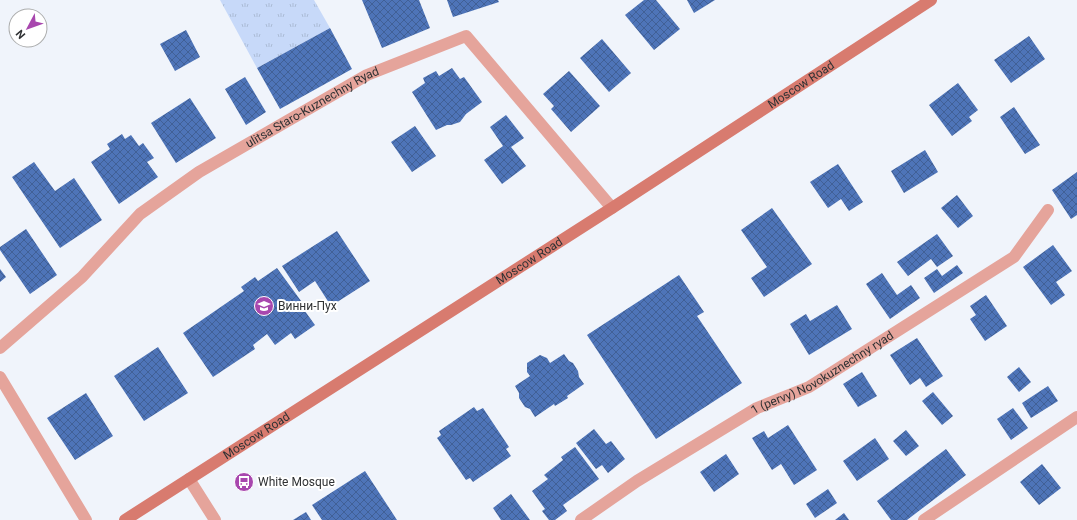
<svg xmlns="http://www.w3.org/2000/svg" width="1077" height="520" viewBox="0 0 1077 520" font-family="Roboto,sans-serif">
<defs>
<pattern id="grass-tufts" width="24" height="20" patternUnits="userSpaceOnUse"><rect width="24" height="20" fill="#c7d9f9"/><path d="M3 7l-1-3M5 7V3M7 7l1-3M15 17l-1-3M17 17v-4M19 17l1-3" fill="none" stroke="#abbbd6"/></pattern>
<pattern id="building-cross-hatch" width="8" height="8" patternUnits="userSpaceOnUse"><rect width="8" height="8" fill="#4e74b8"/><path d="M0 0l8 8M0 8l8-8" fill="none" stroke="#416096"/></pattern>
</defs>
<rect width="100%" height="100%" fill="#f0f4fb"/>
<!-- grass -->
<path fill="url(#grass-tufts)" d="M220 0H314L330 28 257 68Z"/>
<!-- building -->
<path fill="url(#building-cross-hatch)" d="M362 0H419L430 28 382 48Z
M447 0H498L499 2 453 17Z
M644 0H656L680 29 654 50 625 15Z
M687 0H715L694 13Z
M330 28 352 69 280 109 257 68Z
M186 30 200 57 175 71 160 44Z
M1029 36 1045 59 1011 83 994 60Z
M602 39 631 73 609 92 580 58Z
M452 68 460 79 464 77 482 102 466 114 460 122 451 125H447L436 130 412 92 425 83 423 78 436 71 439 76Z
M569 71 600 106 571 132 551 109 554 106 543 94Z
M245 77 266 112 246 125 225 89Z
M958 83 978 110 969 117 972 121 952 136 929 105Z
M190 98 216 138 176 163 151 123Z
M1014 107 1040 145 1025 154 1000 117Z
M506 115 524 138 511 147 526 166 502 184 484 160 503 146 490 127Z
M415 126 436 156 412 172 391 142Z
M122 134 125 139 131 135 139 146 143 143 154 158 147 162 158 177 119 204 91 162 110 149 107 144Z
M925 150 938 172 904 193 891 171Z
M34 162 55 191 74 178 102 220 60 248 12 177Z
M838 164 863 202 849 211 841 199 828 208 810 182Z
M1077 172V215L1071 219 1052 190Z
M957 195 973 216 958 228 941 208Z
M772 208 812 264 764 297 751 278 767 267 741 230Z
M26 229 57 275 30 294 0 250V247Z
M337 231 370 281 331 306 315 281 299 292 282 266Z
M937 234 953 256 937 267 931 259 908 276 897 262Z
M1053 245 1072 271 1056 282 1065 295 1051 305 1023 267Z
M957 265 963 273 934 293 924 278 937 269 942 276Z
M277 268 304 305 302 307 315 325 295 339 291 333 275 345 267 334 253 345 255 349 213 377 183 333 244 291 241 287 255 277 258 281Z
M0 269 6 277 0 282Z
M882 273 897 295 911 285 920 298 890 319 866 284Z
M679 275 704 312 697 316 742 383 656 439 587 335Z
M986 295 1007 326 985 341 970 319 976 315 970 306Z
M837 305 852 329 809 355 790 324 806 314 810 321Z
M917 338 943 376 926 387 920 378 910 385 890 355Z
M158 347 188 393 144 421 114 376Z
M564 354 569 361 573 363 578 371 579 377 584 384 567 396 568 398 555 406 554 404 535 417 530 409 525 407 519 398V393L515 386 530 376 527 372V363L540 355 547 358 550 363Z
M1019 367 1031 382 1019 392 1007 377Z
M862 372 877 396 858 407 843 384Z
M1048 386 1058 401 1031 418 1022 403Z
M933 392 953 416 942 425 922 401Z
M86 393 113 436 75 460 47 418Z
M474 407 477 411 483 408 509 447 506 449 511 456 473 482 470 478 466 480 437 438 441 435 439 431Z
M1013 408 1028 428 1011 440 997 419Z
M788 425 817 470 794 485 781 464 772 470 752 438 764 431 768 438Z
M594 429 606 444 611 441 625 459 608 473 602 465 596 469 576 443Z
M906 430 919 446 906 456 893 441Z
M875 438 889 459 857 481 843 461Z
M575 447 599 479 563 505 567 511 555 520H549L542 511 545 509 532 491 548 479 544 475 563 460 561 457Z
M946 449 966 475 907 520H891L877 501Z
M726 454 739 474 714 492 700 472Z
M1042 464 1061 488 1039 505 1020 482Z
M365 471 397 520H322L312 505Z
M828 489 837 503 815 518 806 504Z
M511 494 530 520H501L493 508Z
M306 512 311 520H293Z
M844 513 849 520H835Z"/>
<g fill="none" stroke-linecap="round" stroke-linejoin="round">
<!-- street -->
<g stroke="#e5a49b" stroke-width="12">
<path id="s1" d="M0 348 82 277 140 214 199 172 367 75 466 36 612 208"/>
<path d="M0 377 86 520"/>
<path d="M189 479 215 520"/>
<path id="s2" d="M581 520 637 481 757 408 809 387 1014 257 1048 210"/>
<path d="M924 520 1077 417"/>
</g>
<!-- secondary -->
<path stroke="#d87b6f" stroke-width="12" id="s3" d="M125 520 612 208 931 0"/>
</g>
<!-- icons -->
<defs>
<g id="school-disc" transform="scale(1)"><circle r="9.5" fill="#a847ae" stroke="#fff"/><path d="M0-5L7-2L0 1L-7-2ZM-4 1L0 2.5L4 1V4Q0 6-4 4Z" fill="#fff"/></g>
<g id="bus-disc" transform="scale(1)"><circle r="9.5" fill="#a847ae" stroke="#fff"/><path d="M-5-6H5V4H4V6H2V4H-2V6H-4V4H-5ZM-3.5-4V0h7V-4ZM-3.5 1.2v1.5H-2V1.2ZM2 1.2v1.5H3.5V1.2Z" fill="#fff"/></g>
</defs>
<g fill-rule="evenodd">
<use href="#school-disc" x="264" y="306"/>
<use href="#bus-disc" x="244" y="482"/>
</g>
<g text-anchor="middle" dominant-baseline="central" stroke-width="4" stroke-linejoin="round" paint-order="stroke">
<!-- street labels -->
<g font-size="12" fill="#2f3133" stroke="#fff">
<text stroke="none"><textPath href="#s3" startOffset="804">Moscow Road</textPath></text>
<text stroke="none"><textPath href="#s1" startOffset="397">ulitsa Staro-Kuznechny Ryad</textPath></text>
<text stroke="none"><textPath href="#s3" startOffset="480">Moscow Road</textPath></text>
<text stroke="none"><textPath href="#s2" startOffset="283">1 (pervy) Novokuznechny ryad</textPath></text>
<text stroke="none"><textPath href="#s3" startOffset="156">Moscow Road</textPath></text>
</g>
<!-- poi labels -->
<g font-size="12" fill="#2f3133" stroke="#fff" text-anchor="start">
<text x="278" y="306">Винни-Пух</text>
<text x="258" y="482">White Mosque</text>
</g>
</g>
<!-- north arrow -->
<g transform="translate(28 28) rotate(229)"><circle r="19" fill="#ffffff" stroke="#acadad"/>
<path d="M0-3L7 15L0 10L-7 15Z" fill="#a847ae"/>
<text y="-6" font-size="11" font-weight="bold" text-anchor="middle" fill="#2f3133">N</text>
</g>
</svg>
